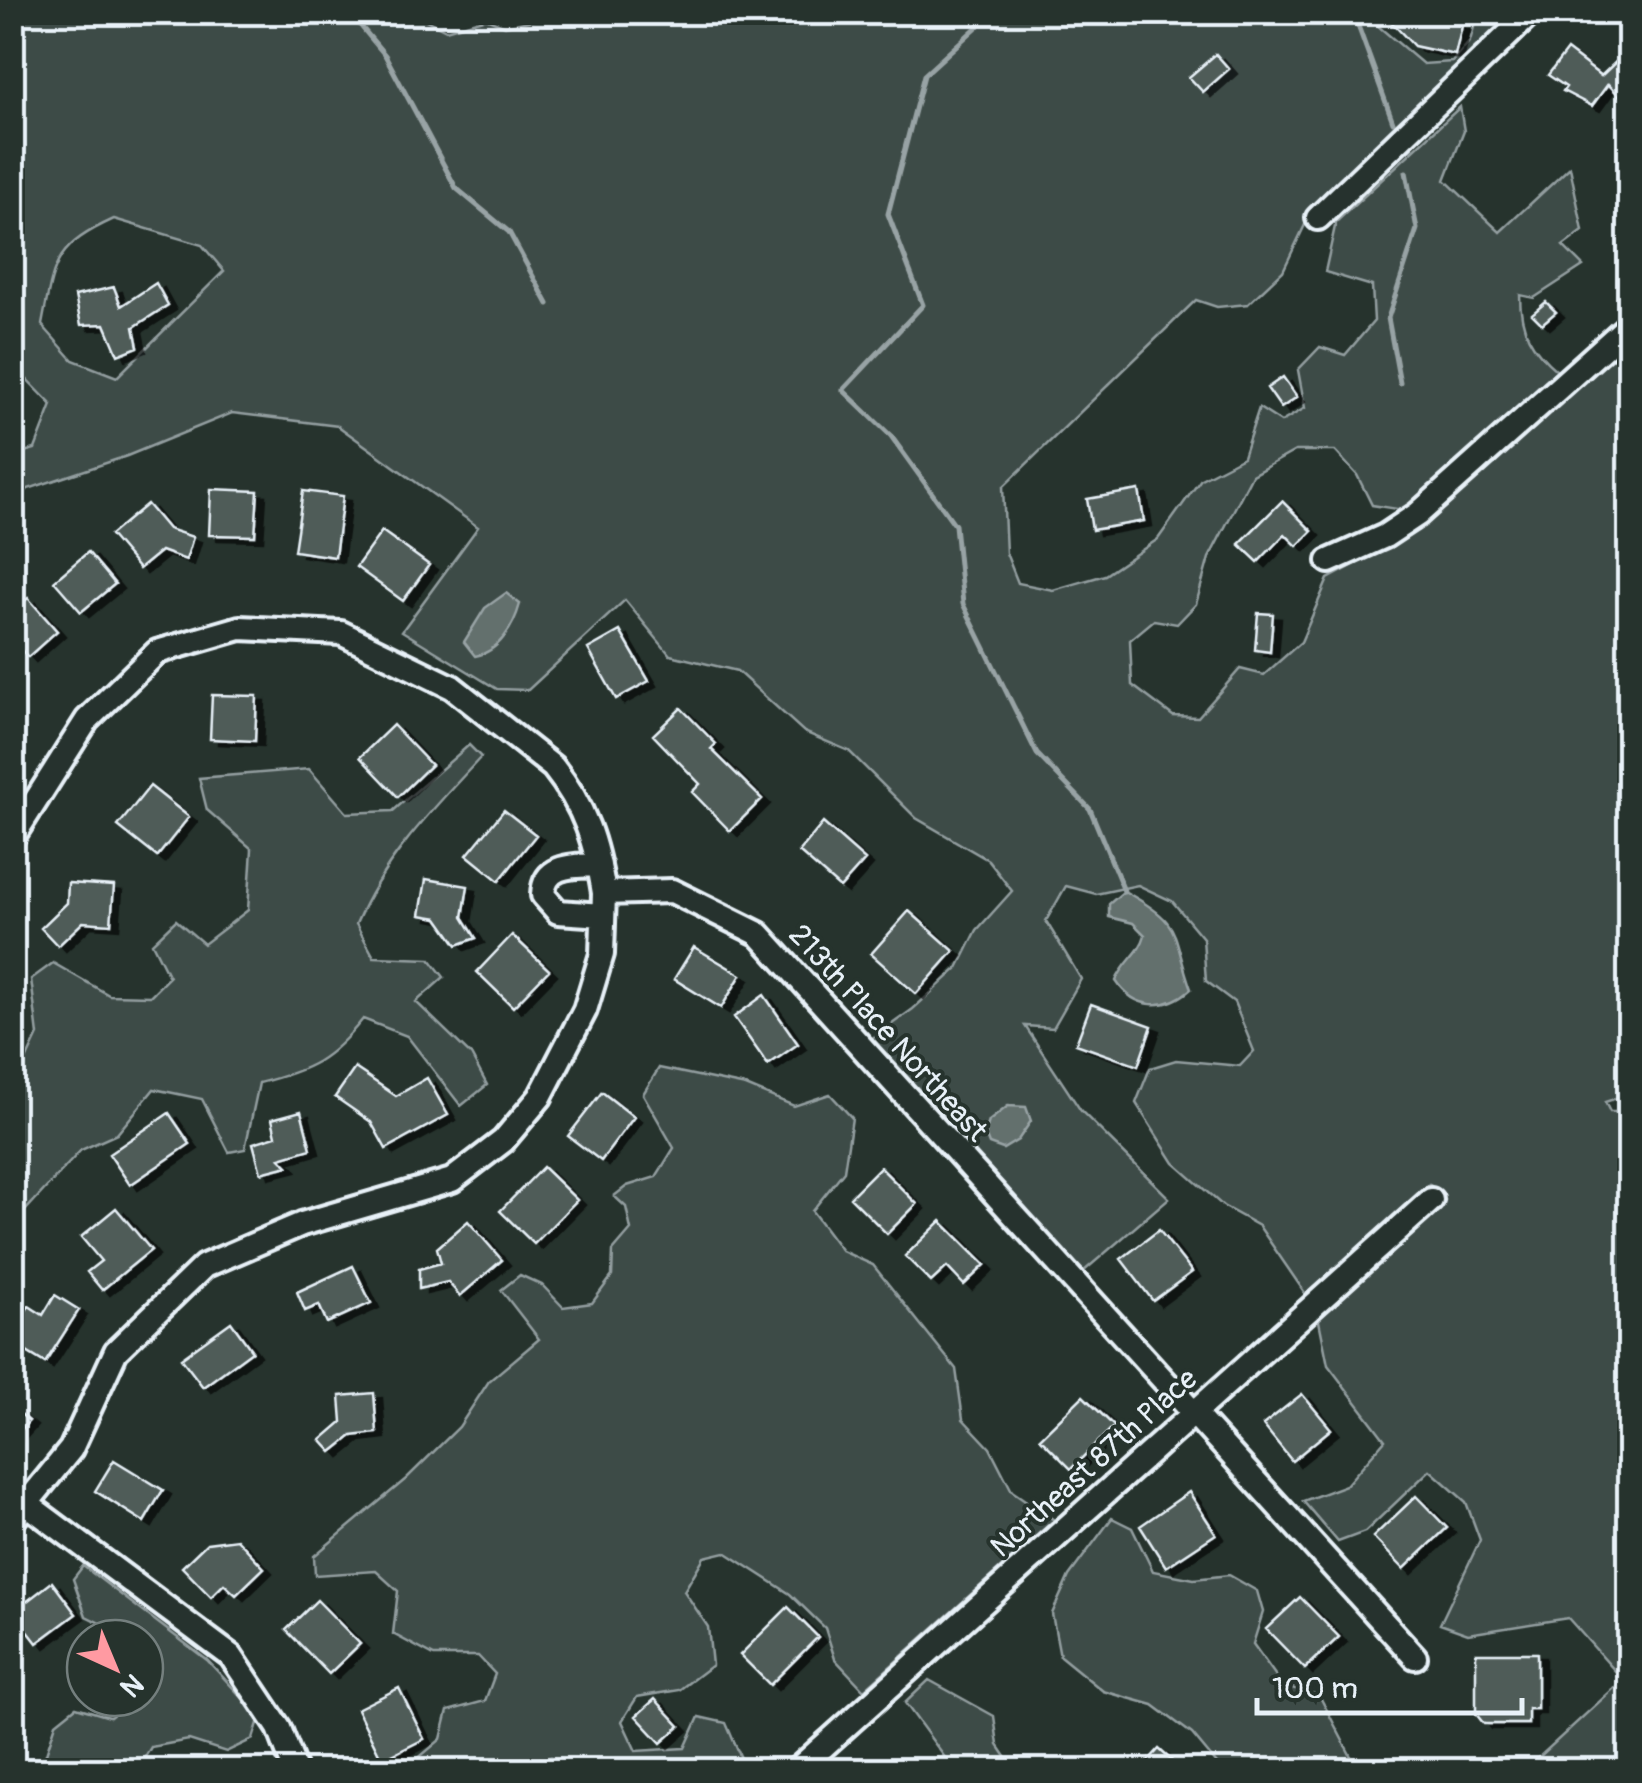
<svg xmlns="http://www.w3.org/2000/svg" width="1642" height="1783" viewBox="0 0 1642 1783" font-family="Pangolin,sans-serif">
<defs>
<filter id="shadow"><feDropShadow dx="8" dy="5" stdDeviation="0" flood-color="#0009"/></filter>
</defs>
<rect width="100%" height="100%" fill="#26332d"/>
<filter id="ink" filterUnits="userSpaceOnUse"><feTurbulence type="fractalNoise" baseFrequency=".01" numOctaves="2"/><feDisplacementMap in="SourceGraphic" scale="20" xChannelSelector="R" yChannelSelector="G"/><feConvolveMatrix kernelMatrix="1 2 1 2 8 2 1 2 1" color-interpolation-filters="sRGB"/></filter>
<g filter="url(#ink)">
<!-- green -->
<path fill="#3e4b47" stroke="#939ea0" stroke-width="2.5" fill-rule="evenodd" d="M410 12 446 30 486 18 505 26 534 20 538 12H1373L1378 26 1423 64 1452 62 1470 41 1478 13H1518L1313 208 1283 271 1248 304 1217 307 1196 300 1003 487 1006 553 1018 583 1053 590 1105 575 1158 539 1201 479 1243 457 1259 408 1281 422 1305 408 1298 370 1320 347 1345 355 1374 321 1372 286 1325 272 1336 222 1460 107 1464 131 1445 180 1500 232 1570 167 1583 231 1563 246 1583 266 1534 298 1520 295C1520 330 1531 349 1557 371L1403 510 1372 505 1357 475 1335 451H1295L1252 475 1209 558 1196 604 1177 624 1154 620 1130 640 1132 685 1173 716 1198 717 1240 669 1264 675 1301 642 1328 579 1419 530 1629 338 1630 1085 1623 1096 1605 1102 1610 1112H1630L1629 1770H1525L1623 1680 1568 1618 1468 1634 1440 1624 1480 1540 1466 1502 1430 1470 1365 1532 1338 1542 1303 1501 1346 1485 1385 1440 1328 1365 1318 1316 1445 1200 1429 1184 1307 1296 1259 1226 1223 1206 1174 1163 1136 1103 1150 1068 1176 1060 1240 1066 1254 1051 1234 1002 1206 981 1203 938 1172 901 1138 885 1096 894 1066 886 1046 921 1081 979 1053 1028 1025 1026 1081 1111 1169 1198 1083 1272 867 1042 913 1009 958 968 977 930 1012 891 988 860 916 818 849 751 804 732 737 671 670 655 625 600 528 690 497 689 402 631 478 527 338 426 232 413 127 456 28 489 13 507V455L35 449 52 405 13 365V13ZM114 219 202 245 224 271 117 377 73 360 42 325C54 263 53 247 114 219Z
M469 745 481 757C433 809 384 858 356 924L374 957 430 959 444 977 416 1002 471 1055 487 1085 461 1106 407 1036 363 1019C330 1060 310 1070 259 1083L245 1149 229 1152 202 1099 154 1089 117 1134 81 1150 13 1224V1088L38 1035 31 979 53 963 109 995 150 996 169 977 152 943 176 920 204 944 248 910 252 849 207 810 199 778 309 769 347 813 393 811Z
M659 1068 746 1086 794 1106 830 1094 852 1118 844 1171 812 1211 842 1251 873 1265 956 1369 963 1419 990 1448 1012 1491 1054 1520 864 1690 835 1659 825 1628 790 1594 725 1552 704 1557 684 1591 708 1627 712 1665 679 1690 637 1697 622 1721 636 1751 685 1748 699 1717 726 1723 746 1770H574L551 1757 525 1770H421L416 1760 441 1739 448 1711 485 1701 495 1674 478 1656H434L393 1634 398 1591 376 1571 315 1575 314 1556 406 1479 459 1427 489 1381 539 1339 501 1290 520 1275 542 1285 563 1307 592 1303 612 1276 613 1251 631 1230 626 1207 614 1196 627 1186 656 1177 674 1148 643 1094Z
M1112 1518 1132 1528 1153 1571 1194 1579 1229 1575 1257 1591 1263 1612 1253 1644 1283 1686 1319 1695 1358 1770H1222L1192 1734 1153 1705 1103 1691 1060 1656 1052 1614 1069 1576Z
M83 1566 207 1660 260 1717 253 1739 226 1752 189 1740 151 1747 137 1770H34L42 1766 56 1723 76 1707 110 1717 134 1698H145V1690L153 1684 145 1638H130L86 1616 73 1579Z
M929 1680 994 1716 998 1745 1015 1770H954L905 1703Z"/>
<!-- water -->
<path fill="#636f6d" stroke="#98a3a5" stroke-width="2.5" d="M506 593 520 604C514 626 499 652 475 656L464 642 485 608Z
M1124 891C1186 925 1170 931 1191 989 1166 1011 1135 1010 1116 981 1124 961 1140 954 1145 935L1133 923 1109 917V904Z
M1008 1106 1026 1107 1031 1121 1018 1140 1003 1149 989 1144 985 1134 989 1121Z"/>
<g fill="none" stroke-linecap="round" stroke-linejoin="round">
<!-- stream -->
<path stroke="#98a3a5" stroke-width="5" d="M349 12 385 55 456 188 509 232 548 304
M980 12 979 25 924 75 888 214 923 305 843 390 891 436 955 525 963 604 1037 754 1090 809 1124 891
M1353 12 1393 122
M1400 383 1388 318 1417 229 1406 172"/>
</g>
<!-- building -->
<path fill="#505c59" stroke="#e8f1f8" stroke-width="2.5" filter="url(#shadow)" d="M1382 12H1434L1462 26 1455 55 1414 46Z
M1567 50 1601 76 1622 56 1630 64V107L1608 84 1592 106 1563 91 1566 87 1548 75Z
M1216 54 1229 69 1203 92 1189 77Z
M156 283 168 305 134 327 138 347 118 355 105 324 81 325 75 296 114 287 121 306Z
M1546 302 1556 312 1542 324 1532 314Z
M1283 377 1297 397 1281 408 1267 388Z
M211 489 258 491 255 536 209 535Z
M1139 490 1144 521 1092 530 1087 499Z
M303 491 343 496 335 557 294 551Z
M1282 501 1312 531 1297 546 1285 534 1258 562 1239 544Z
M147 504 168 529 193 537 186 560 161 551 139 569 110 535Z
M382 531 429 565 403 601 356 567Z
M88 552 115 584 81 612 54 581Z
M28 598 57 631 28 657 12 640V611Z
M1258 613 1273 614 1270 652 1255 650Z
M620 631 649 681 616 699 588 649Z
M212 695 257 696 255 741 210 739Z
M681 708 716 744 711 749 762 799 730 831 692 792 700 784 653 735Z
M393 725 431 765 398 797 360 757Z
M150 786 189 817 157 857 118 826Z
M504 810 536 835 499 881 467 855Z
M823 823 865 860 840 888 799 852Z
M426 879 468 886 463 917 476 938 457 945 438 918 420 915Z
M68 883 114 886 111 924 83 922 58 946 41 928 67 903Z
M909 911 954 951 916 994 871 954Z
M512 935 549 970 513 1007 477 972Z
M694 947 741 975 721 1008 674 979Z
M764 995 798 1044 768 1065 734 1017Z
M1091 1004 1152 1026 1138 1066 1076 1044Z
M355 1068 396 1096 427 1078 448 1115 386 1149 371 1122 335 1097Z
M602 1092 634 1117 601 1161 568 1136Z
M301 1111 311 1149 280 1158 288 1166 261 1173 253 1143 276 1136 272 1119Z
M169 1113 190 1144 130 1185 109 1154Z
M543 1167 577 1200 534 1244 500 1211Z
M880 1167 917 1204 887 1234 850 1197Z
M116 1208 151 1250 102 1290 87 1272 101 1261 81 1237Z
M468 1221 502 1260 460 1296 448 1282 419 1289V1269L441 1263 437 1248Z
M941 1221 985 1265 964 1285 947 1267 931 1282 905 1256Z
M1159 1230 1192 1272 1153 1301 1121 1259Z
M353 1266 371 1303 327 1323 319 1305 305 1311 297 1292Z
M55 1295 79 1310 45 1363 12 1343V1331L29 1306 43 1315Z
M231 1322 252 1351 203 1387 181 1358Z
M374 1393 377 1433 352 1436 332 1452 321 1440 342 1422 340 1396Z
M1302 1394 1331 1429 1292 1461 1263 1425Z
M1083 1396 1114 1426 1071 1469 1040 1438Z
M12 1407 29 1421 12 1440Z
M114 1460 163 1490 144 1522 95 1491Z
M1189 1492 1216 1534 1166 1567 1140 1526Z
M1416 1496 1447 1528 1404 1569 1373 1537Z
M237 1539 264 1568 236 1595 224 1584 211 1597 182 1567 207 1543Z
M52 1582 76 1614 37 1643 13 1612Z
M1300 1597 1339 1637 1305 1669 1266 1629Z
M317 1600 360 1644 329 1674 286 1630Z
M788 1607 818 1637 770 1685 740 1655Z
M1476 1653H1537V1709H1528V1724H1484L1476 1714Z
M399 1688 424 1739 382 1760 357 1709Z
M655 1699 680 1726 661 1743 636 1716Z
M1159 1749 1182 1770H1140Z"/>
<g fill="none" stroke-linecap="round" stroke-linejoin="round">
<!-- minor casing -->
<g stroke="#e8f1f8" stroke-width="30">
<path id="minor" d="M1318 218 1532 12
M1329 561 1385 536 1418 514 1630 324
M12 838 87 720 157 652 240 628 341 633 452 687 553 767C585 807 596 843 604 893L672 891 759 934 1415 1657
M599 865C574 866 544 863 543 895L558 912 603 915
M27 1504 231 1656 279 1728 295 1770
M12 1521 71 1449 116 1351 204 1266 302 1224 452 1180 503 1141 540 1097 585 1010 602 954 604 893
M797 1770 1431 1200"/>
</g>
<!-- minor -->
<use href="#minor" stroke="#26332d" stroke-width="22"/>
</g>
</g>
<g text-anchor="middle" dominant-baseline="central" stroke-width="8" stroke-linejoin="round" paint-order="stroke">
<!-- street labels -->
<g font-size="30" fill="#e8f1f8" stroke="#26332d">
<text transform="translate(888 1033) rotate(48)">213th Place Northeast</text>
<text transform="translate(1094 1463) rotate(-42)">Northeast 87th Place</text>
</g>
</g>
<!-- margin -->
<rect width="1642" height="1783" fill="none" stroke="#26332d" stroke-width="50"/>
<rect x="25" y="25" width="1592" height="1733" fill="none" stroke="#e8f1f8" stroke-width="4" filter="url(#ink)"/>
<!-- north arrow -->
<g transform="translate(115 1668) rotate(136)"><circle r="48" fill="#26332d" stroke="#747f7e" stroke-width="2.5"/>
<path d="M0-8L18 38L0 25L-18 38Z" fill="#ff9aa2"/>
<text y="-15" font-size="28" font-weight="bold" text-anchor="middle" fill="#e8f1f8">N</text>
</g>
<!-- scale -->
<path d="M1257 1698v15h265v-15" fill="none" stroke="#e8f1f8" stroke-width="5"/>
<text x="1272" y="1698" font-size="30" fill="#e8f1f8" stroke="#26332d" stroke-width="8" paint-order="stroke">100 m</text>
</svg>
